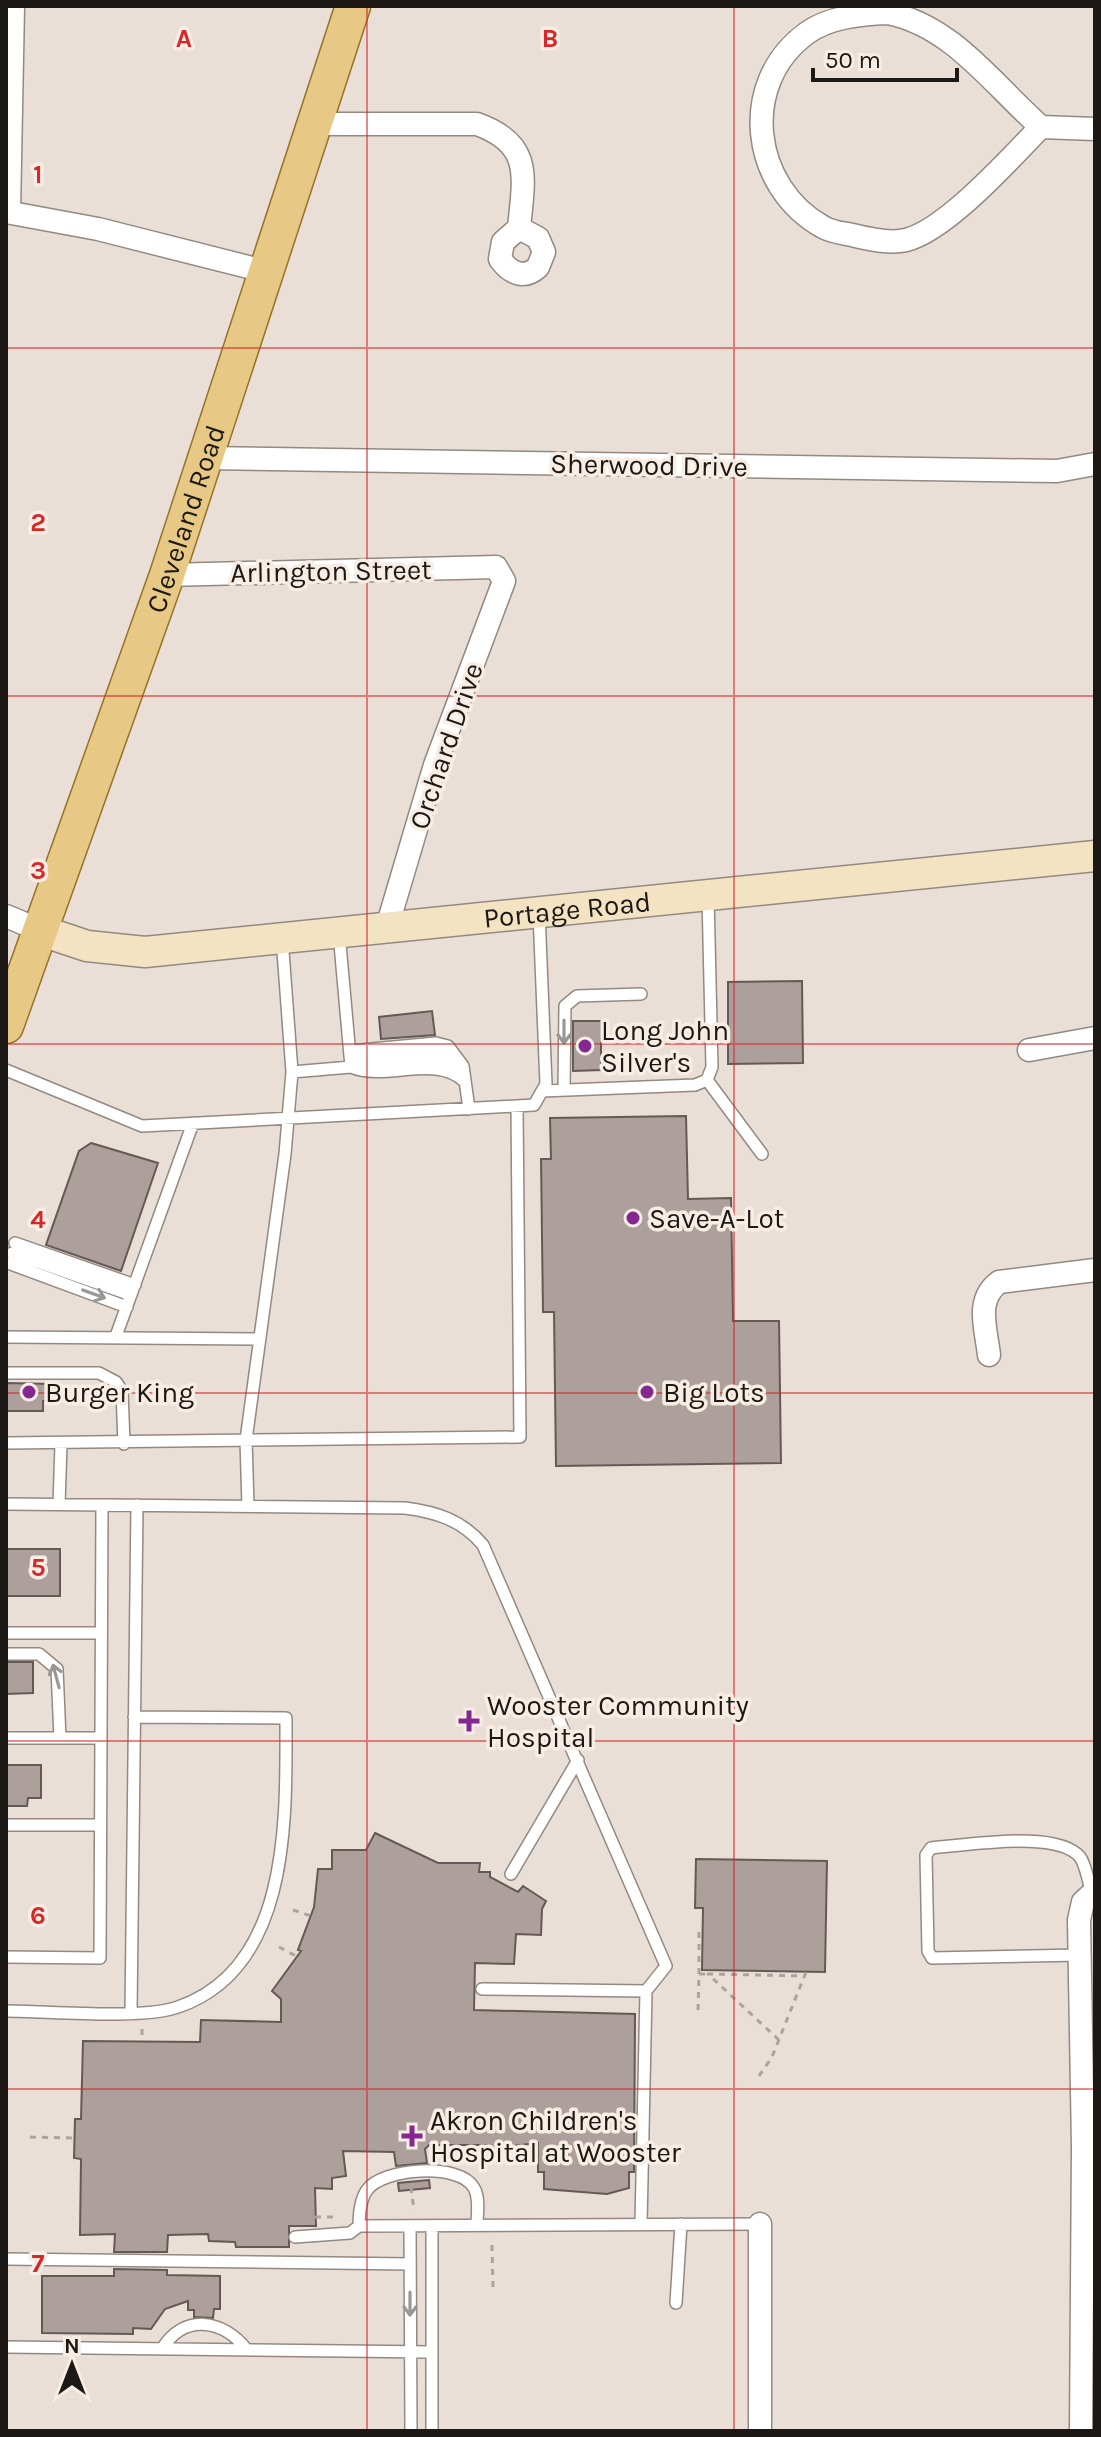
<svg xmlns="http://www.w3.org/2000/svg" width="1101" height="2437" viewBox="0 0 1101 2437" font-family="Karla,sans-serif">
<rect width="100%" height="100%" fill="#eadfd7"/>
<!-- building -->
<path fill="#ada09c" stroke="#645954" stroke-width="2" d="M802 981 803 1063 728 1064V982Z
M432 1011 435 1035 381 1039 379 1017Z
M573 1021H601V1070L573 1071Z
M686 1116 688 1199 731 1198 733 1321H779L781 1463 556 1466 554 1312H543L541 1159H551L550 1118Z
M91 1143 158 1163 121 1271 46 1245 79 1151Z
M6 1383 53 1384 52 1401H43V1411H6Z
M6 1549H60V1596H6Z
M6 1662H33V1693L6 1694Z
M6 1765H41V1798H28L27 1806H6Z
M375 1833 438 1863H480L479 1872H490V1877L518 1892 523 1886 546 1901 542 1909 541 1935 516 1934 514 1964 475 1963 474 2010 635 2014 634 2172H629V2188L607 2194 544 2189V2172H538V2143L488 2149 487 2145H429L425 2149 427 2163 396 2166 394 2152 343 2151 346 2176 332 2178V2189L315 2188 316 2226H289V2247H236L235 2242 209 2241 208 2234 168 2235 167 2252H114L115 2234 80 2235 81 2159 74 2158 75 2119H81L83 2041 200 2042 201 2020 281 2022V1999L272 1991 301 1951 298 1950 314 1907 318 1869H332V1850H366Z
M696 1859 827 1861 825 1972 702 1970 703 1908H695Z
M429 2180 430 2188 399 2191 398 2183Z
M114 2269 167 2270V2275L220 2276V2309H214L213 2318 194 2317V2310H188V2301L165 2309 151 2329 133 2328V2334L42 2333V2276H114Z"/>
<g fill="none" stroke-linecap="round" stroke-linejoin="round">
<!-- lane casing -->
<g stroke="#928981" stroke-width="14">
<path id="lane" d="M350 1051 436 1043 448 1046 463 1066 469 1109
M351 1059 437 1052 452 1058
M356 1066 438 1060 459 1070
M351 1067C386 1082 436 1053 465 1082
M6 1070 142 1126 534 1105 546 1084 539 913
M292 1072 351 1067 339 933
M707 1080 762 1154
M564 1090 565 1006 577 996 641 994
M542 1091 695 1085 707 1080 712 1067 708 896
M15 1243 135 1285
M12 1253 131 1295
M8 1263 127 1307
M116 1336 193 1123
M6 1337 258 1339
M6 1373H99L116 1382 122 1391 124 1444
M6 1443 520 1437 517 1107
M6 1504 405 1508C436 1512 462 1520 483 1545L666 1966 646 1991 641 2224
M59 1505 61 1444
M248 1506 246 1440 285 1154 292 1072 282 938
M6 1633H100
M6 1654H39L57 1669 60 1738
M6 1738H100
M6 1825H100
M511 1874 578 1760
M1080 1955 932 1958 928 1951 926 1855 931 1848 939 1847C972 1845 1058 1830 1080 1857 1086 1865 1088 1882 1092 1892
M6 1957 100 1958 102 1505
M482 1989 646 1991
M6 2011C48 2011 141 2020 178 2007 292 1968 286 1816 286 1718L134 1717
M131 2012 137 1505
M359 2226C359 2215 360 2200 367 2190 382 2168 460 2162 474 2188 480 2198 477 2214 477 2225
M410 2226 411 2431
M432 2226V2431
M295 2237 350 2233 359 2226 760 2224
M6 2259 410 2264
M676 2303 681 2224
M6 2347 432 2352
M162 2349C184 2313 223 2319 247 2350"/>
</g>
<!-- street casing -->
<g stroke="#928981" stroke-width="25">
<path id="street" d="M888 13C953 26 993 85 1041 127 1011 157 947 230 906 240 890 244 868 239 852 235 843 233 831 232 823 227 751 187 738 83 807 33 829 17 861 14 888 13Z
M317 124H477C533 144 524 177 519 228L503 242 500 259C510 273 524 280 538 267L544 252 538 238 519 228
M1041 127 1095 129
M6 212 98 229 264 271
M9 212 13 6
M203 458 1057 471 1095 464
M167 575 496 567 504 581 435 765 387 927
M6 916 42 931
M1029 1050 1095 1038
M989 1355C986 1328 975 1300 999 1282L1095 1270
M760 2224V2431
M1081 2431 1083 2147 1079 1920 1083 1902 1095 1891"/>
</g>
<!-- secondary casing -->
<g stroke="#928981" stroke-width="33">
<g id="secondary">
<path id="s1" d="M42 931 87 946 145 952 1095 856"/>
</g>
</g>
<!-- primary casing -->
<g stroke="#967228" stroke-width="37">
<g id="primary">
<path id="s2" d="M6 1026 167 575 353 6"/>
</g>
</g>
<!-- path -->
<path stroke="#aca39c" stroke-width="3" stroke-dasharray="6 6" stroke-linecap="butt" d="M293 1910 311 1916
M279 1947 298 1957
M699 1974V1931
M698 2010 699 1974H708
M142 2029V2041
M779 2040 708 1974 804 1976
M759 2076 772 2057 806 1972
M30 2137 74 2138
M411 2187 414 2211
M315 2217H333
M492 2245 493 2288"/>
<!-- lane -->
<use href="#lane" stroke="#fff" stroke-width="11"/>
<!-- street -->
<use href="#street" stroke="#fff" stroke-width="22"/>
<!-- secondary -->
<use href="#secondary" stroke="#f3e3c2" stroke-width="30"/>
<!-- primary -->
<use href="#primary" stroke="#e8c885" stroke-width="34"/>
</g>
<!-- one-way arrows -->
<defs><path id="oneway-shaft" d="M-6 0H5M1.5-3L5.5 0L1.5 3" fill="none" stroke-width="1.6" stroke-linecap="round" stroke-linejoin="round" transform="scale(2)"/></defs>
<g stroke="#999796">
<use href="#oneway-shaft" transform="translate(564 1032) rotate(90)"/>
<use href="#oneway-shaft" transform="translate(94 1294) rotate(20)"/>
<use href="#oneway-shaft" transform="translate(56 1676) rotate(-105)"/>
<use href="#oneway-shaft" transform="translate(410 2304) rotate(90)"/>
</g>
<!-- grid -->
<path fill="none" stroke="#d62828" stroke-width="2" stroke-opacity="0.55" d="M367 6V2431M734 6V2431M6 348H1095M6 696H1095M6 1044H1095M6 1393H1095M6 1741H1095M6 2089H1095"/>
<!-- markers -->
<g fill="#852791" stroke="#f7ede4" stroke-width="3">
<circle cx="585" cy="1046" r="8"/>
<circle cx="633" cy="1218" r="8"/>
<circle cx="29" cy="1392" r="8"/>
<circle cx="647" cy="1392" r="8"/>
<path d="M465 1709h8v8h8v8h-8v8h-8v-8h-8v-8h8z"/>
<path d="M408 2124h8v8h8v8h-8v8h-8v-8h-8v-8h8z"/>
</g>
<g text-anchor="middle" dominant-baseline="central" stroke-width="7" stroke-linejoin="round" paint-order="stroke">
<!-- street labels -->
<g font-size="28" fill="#1c1815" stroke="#f7ede4">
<text transform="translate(649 465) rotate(1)">Sherwood Drive</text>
<text stroke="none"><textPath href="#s2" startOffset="538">Cleveland Road</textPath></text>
<text transform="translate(331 571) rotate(-1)">Arlington Street</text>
<text transform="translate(446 746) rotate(-71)">Orchard Drive</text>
<text stroke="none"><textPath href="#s1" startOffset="530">Portage Road</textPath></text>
</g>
<!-- poi labels -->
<g font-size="28" fill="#1c1815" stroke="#f7ede4" text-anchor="start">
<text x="601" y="1030">Long John<tspan x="601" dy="32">Silver's</tspan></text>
<text x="649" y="1218">Save-A-Lot</text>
<text x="45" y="1392">Burger King</text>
<text x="663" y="1392">Big Lots</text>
<text x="487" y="1705">Wooster Community<tspan x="487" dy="32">Hospital</tspan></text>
<text x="430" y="2120">Akron Children's<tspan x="430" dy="32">Hospital at Wooster</tspan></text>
</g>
</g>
<g font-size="26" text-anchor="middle" font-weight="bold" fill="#d62828" stroke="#f7ede4" stroke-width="7" stroke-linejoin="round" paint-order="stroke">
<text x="184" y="47">A</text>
<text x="550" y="47">B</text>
<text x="38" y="183">1</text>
<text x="38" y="531">2</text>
<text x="38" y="879">3</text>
<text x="38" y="1228">4</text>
<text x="38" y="1576">5</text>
<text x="38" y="1924">6</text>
<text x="38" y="2272">7</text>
</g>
<!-- border -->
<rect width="1101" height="2437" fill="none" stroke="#1c1815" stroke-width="16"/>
<!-- north arrow -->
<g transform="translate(72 2365)" stroke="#f7ede4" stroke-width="6" paint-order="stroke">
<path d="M0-6L14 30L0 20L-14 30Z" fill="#1c1815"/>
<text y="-12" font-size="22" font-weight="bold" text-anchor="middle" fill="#1c1815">N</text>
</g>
<!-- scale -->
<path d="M813 68v12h144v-12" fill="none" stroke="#1c1815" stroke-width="4"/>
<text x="825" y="68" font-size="24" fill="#1c1815" stroke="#f7ede4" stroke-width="6" paint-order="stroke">50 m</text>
</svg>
